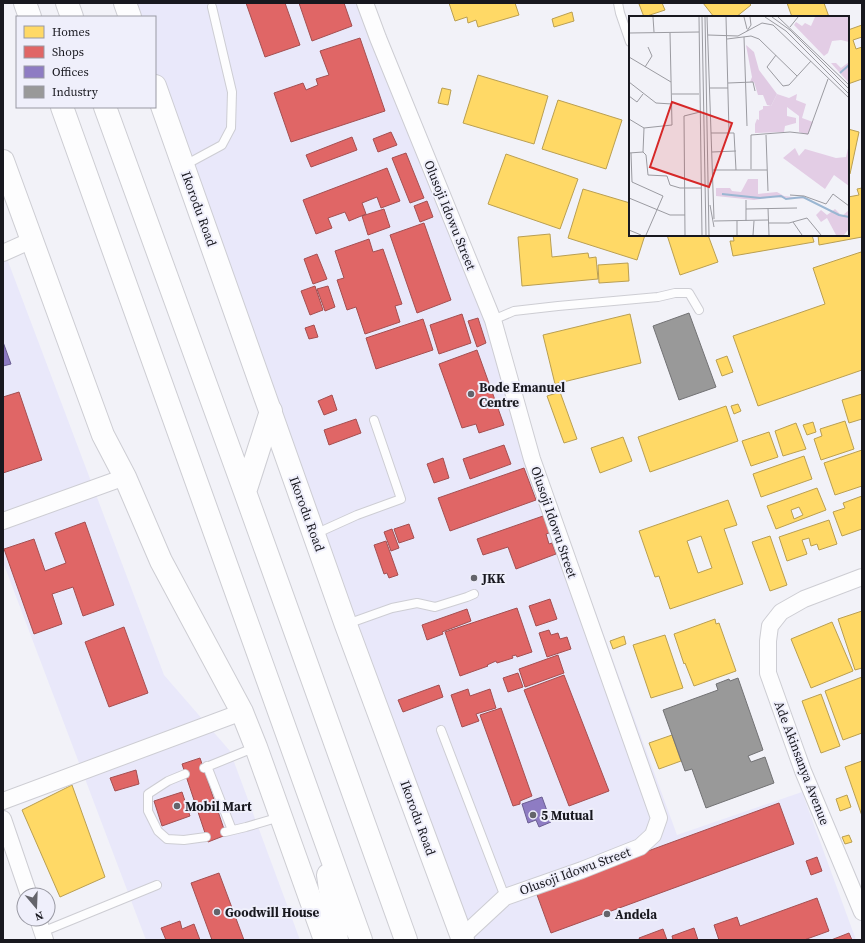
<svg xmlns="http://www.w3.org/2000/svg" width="865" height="943" viewBox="0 0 865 943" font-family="'Source Serif 4',serif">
<rect width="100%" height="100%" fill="#f2f2f8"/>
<!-- built -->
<path fill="#e9e8fa" d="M130 3H373L677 835 802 792 856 940H471L155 73V17H135Z
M3 248 164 675 230 751 300 940H146L3 562Z"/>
<!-- homes -->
<path fill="#ffd966" stroke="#ba9f51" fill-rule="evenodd" d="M449 3H515L519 15 478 27 476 20 468 23 467 17 455 21Z
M642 3H662L665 10 644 17 639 4Z
M703 3H749L751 5 736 17H714Z
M787 3H824L829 17H792Z
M572 12 574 21 554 27 552 19Z
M862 25V37L853 40 856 49 862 47V79L848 84V30Z
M478 75 548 96 534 144 463 123Z
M442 88 451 90 448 105 438 103Z
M558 100 622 120 606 169 542 149Z
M848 129 859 132 850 174H848Z
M506 154 578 179 560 229 488 204Z
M862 188V237L819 245 818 235H848V197L859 195 857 189Z
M583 189 630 203V235H645L637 260 568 238Z
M550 234 552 257 588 253 589 258 596 257 598 279 522 286 518 237Z
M667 235H708L718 262 680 275Z
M733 235H812L814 242 733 256 730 241H734Z
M861 252 862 255V370L758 406 733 336 825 304 813 268Z
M628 263 629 281 599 283 598 265Z
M630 314 641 363 555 384 543 335Z
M727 356 733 372 722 376 716 360Z
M560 392 577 439 564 443 547 396Z
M862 394V419L849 423 842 400Z
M738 404 741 411 734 414 731 406Z
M726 406 738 441 650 472 638 437Z
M845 421 854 449 821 460 814 439 822 436 820 429Z
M813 422 816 432 807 435 803 425Z
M796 423 806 449 783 456 775 431Z
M769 432 778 457 751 466 742 441Z
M623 437 632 461 600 473 591 448Z
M862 450V486L835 495 824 463Z
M804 456 812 479 761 497 753 474Z
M817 488 826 510 776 529 767 506ZM799 507 803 515 794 519 791 510Z
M862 496V529L842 536 833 512 845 508 843 503Z
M728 500 737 525 724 529 743 584 670 609 659 576 655 577 639 531ZM701 536 712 568 698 573 687 541Z
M829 520 837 544 819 550 817 544 811 546 809 538 802 540 807 554 787 561 779 537Z
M770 536 787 585 770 591 752 542Z
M862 611V668L855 670 838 619Z
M715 619 716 624 719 623 736 671 694 686 685 663 684 664 674 634Z
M832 622 853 671 811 688 791 639Z
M665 635 683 688 651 698 633 645Z
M624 636 626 644 613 649 610 641Z
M862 677V733L843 740 825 691Z
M821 694 840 746 821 753 802 701Z
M672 735 681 761 659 769 649 743Z
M862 761V816L845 767Z
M72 785 105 877 60 897 22 810Z
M847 795 851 807 840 811 836 799Z
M849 835 852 842 845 844 842 837Z"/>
<!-- shops -->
<path fill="#e06666" stroke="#a44f51" d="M246 3H285L300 45 265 57Z
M299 3H344L352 26 312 41Z
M360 38 385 111 291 142 274 93 303 83 306 90 318 85 316 79 329 75 320 51Z
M391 132 397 145 378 152 373 139Z
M352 137 357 150 311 167 306 155Z
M406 153 424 198 410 203 392 158Z
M387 168 400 201 381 208 377 197 362 203 366 214 349 221 345 212 328 218 332 228 316 234 303 200Z
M427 201 433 217 420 222 414 206Z
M384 209 390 227 368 235 362 216Z
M424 223 451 300 417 313 390 235Z
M369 239 373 252 383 249 402 304 395 306 400 322 365 334 356 307 347 310 337 280 344 278 335 251Z
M317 254 327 279 313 284 304 259Z
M315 286 323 310 310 315 301 291Z
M328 286 335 307 325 311 317 289Z
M462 314 471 343 439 354 430 325Z
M478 318 486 343 477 347 468 321Z
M423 319 433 350 376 369 366 338Z
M314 325 318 337 309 339 305 328Z
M477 350 504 425 479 433 476 424 462 428 439 364Z
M19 392 42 460 3 473V397Z
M332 395 337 410 324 415 318 401Z
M356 419 361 433 329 445 324 430Z
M504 445 511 464 470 479 463 459Z
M443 458 449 478 434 483 427 464Z
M524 468 536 500 450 531 438 498Z
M543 516 549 533 546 534 549 544 552 543 556 554 516 569 508 547 483 555 477 539Z
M85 522 114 605 83 616 73 587 52 594 62 624 34 634 4 549 34 539 45 571 66 563 55 533Z
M409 524 414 538 399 543 394 529Z
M392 529 399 548 391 551 384 532Z
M386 541 398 575 389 578 387 573 384 574 374 545Z
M550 599 557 619 536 626 529 606Z
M517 608 532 652 517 657 516 655 512 656 513 658 497 663 496 661 487 665 488 666 460 676 445 632Z
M467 609 471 621 442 632 443 634 427 640 422 625Z
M124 627 148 693 109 707 85 642Z
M549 630 551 635 558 633 560 639 567 637 571 649 547 657 539 633Z
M558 655 564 673 525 687 519 669Z
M518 673 523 687 508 692 503 678Z
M564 675 609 791 569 806 524 690Z
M439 685 443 697 403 712 398 700Z
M468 689 470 696 490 689 496 708 476 714 479 721 462 727 451 695Z
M501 708 532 796 520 801V804L513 806 480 715Z
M200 758 226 835 208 842 182 764Z
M136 770 139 784 115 791 110 778Z
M182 792 190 816 162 826 154 801Z
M779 803 794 844 551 933 536 892Z
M817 857 822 871 811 875 806 861Z
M219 873 244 940H212L191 883Z
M817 898 829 931 804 940H719L714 925 737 917 740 926Z
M180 921 182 929 194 924 200 940H166L161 928Z
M694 928 698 940H673L672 936Z
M663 929 667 940H640L639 938Z
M849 933 852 940H831Z"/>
<!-- offices -->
<path fill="#8e7cc3" stroke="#6b5e92" d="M3 342 11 364 3 366Z
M542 797 551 822 539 827 536 820 528 823 522 804Z"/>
<!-- industry -->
<path fill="#999" stroke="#727274" d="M689 313 716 387 679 400 653 326Z
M738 678 763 750 748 756 751 762 765 757 774 783 706 808 692 769 685 771 663 710 718 690 716 684 729 679 730 681Z"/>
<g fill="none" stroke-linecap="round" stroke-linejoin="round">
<!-- service casing -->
<g stroke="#cdcdd3" stroke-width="10">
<path id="service" d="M618 3 620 13 630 42
M185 165 222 145 231 128 232 92 212 7
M493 320 514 311 558 306 658 297 675 293H689L699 310
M315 534 357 515 401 499 374 420
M347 624 392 608 417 603 435 607 467 597 474 594
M441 730 505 897
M207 766 232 830
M204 768 256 747
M185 774 168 781 148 794V811L158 831 167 839 184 840 206 837
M225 832 246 827 280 817
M42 932 157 885"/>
</g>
<!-- minor casing -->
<g stroke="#cdcdd3" stroke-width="18">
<path id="minor" d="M365 3 378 38 493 320 532 459 659 818 653 835 640 847 582 870 505 897 462 937
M3 253 32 240
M3 521 125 477
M862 577 804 599 781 612 770 626 768 641V673L803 771 862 912
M3 801 242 712
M3 819 29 895
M38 919 45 940"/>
</g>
<!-- primary casing -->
<g stroke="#cdcdd3" stroke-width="24">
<path id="primary" d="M125 3 130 17
M155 86 346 625 463 940
M3 161 103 435 125 477 161 561 242 712 256 747 325 940"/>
</g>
<!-- motorway casing -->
<g stroke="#cdcdd3" stroke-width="24">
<path id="motorway" d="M25 3 30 17
M67 3 72 17
M62 107 361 940
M105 107 245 492 406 940
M245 492 271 411
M328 875 337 940"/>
</g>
<!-- service -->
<use href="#service" stroke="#fdfdfe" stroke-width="8"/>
<!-- minor -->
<use href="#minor" stroke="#fdfdfe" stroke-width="16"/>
<!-- primary -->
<use href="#primary" stroke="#fdfdfe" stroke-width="22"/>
<!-- motorway -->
<use href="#motorway" stroke="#fdfdfe" stroke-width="22"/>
</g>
<!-- markers -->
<g fill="#64646b" stroke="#efeffb" stroke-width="1.5">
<circle cx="471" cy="394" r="4"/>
<circle cx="474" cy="578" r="4"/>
<circle cx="177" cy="806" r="4"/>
<circle cx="533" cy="815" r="4"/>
<circle cx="217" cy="912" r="4"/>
<circle cx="607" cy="914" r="4"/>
</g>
<g text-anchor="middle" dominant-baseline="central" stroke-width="4" stroke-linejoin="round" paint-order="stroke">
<!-- street labels -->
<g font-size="13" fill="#18181f" stroke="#efeffb">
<text transform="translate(199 209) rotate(70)">Ikorodu Road</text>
<text transform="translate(450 215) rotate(68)">Olusoji Idowu Street</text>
<text transform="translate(307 514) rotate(70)">Ikorodu Road</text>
<text transform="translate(554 522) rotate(71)">Olusoji Idowu Street</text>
<text transform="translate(802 763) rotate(69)">Ade Akinsanya Avenue</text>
<text transform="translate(418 818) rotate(70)">Ikorodu Road</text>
<text transform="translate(575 871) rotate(-20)">Olusoji Idowu Street</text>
</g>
<!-- poi labels -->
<g font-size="13" font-weight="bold" fill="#18181f" stroke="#efeffb" text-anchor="start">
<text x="479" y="387">Bode Emanuel<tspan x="479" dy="15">Centre</tspan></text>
<text x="482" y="578">JKK</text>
<text x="185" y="806">Mobil Mart</text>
<text x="541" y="815">5 Mutual</text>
<text x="225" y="912">Goodwill House</text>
<text x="615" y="914">Andela</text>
</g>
</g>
<!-- overview -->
<g transform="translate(629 16)">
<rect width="220" height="220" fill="#f2f2f8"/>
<path d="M186 1H220V26L212 24 203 25 199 37 195 40 165 9 167 6 173 10 176 7 182 10ZM220 46V67L202 47H207L212 52ZM148 78 160 82 168 78 167 84 177 88 173 102 184 106 179 119 170 116V100L158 91V100L167 102V107L156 110 155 116 126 117V108L128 103 130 104V95L134 93V90H142ZM220 128V170L205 159 196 173 154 142 166 132 170 140 176 133 207 142 217 141ZM119 163H129V178L148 176 155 180 179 183 144 181 125 184 87 180V172H101L103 175 112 176ZM206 193 213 200 220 194 219 214 215 219H207L198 202 192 206 187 199 192 194 198 199Z" fill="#e3cde5"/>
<path d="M117 29 125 36 130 54 148 78 142 90 138 89 134 79H129L125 66H121L123 61Z" fill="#e0cae3"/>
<path fill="none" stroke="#9ab6d2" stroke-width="2" d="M211 57 220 49M93 178 131 182 152 180 157 183 174 181 210 199 220 201"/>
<path fill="none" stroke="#9b9ba1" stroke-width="1" d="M24 1 25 16M70 1 73 219M73 1 77 219M76 1 80 219M78 1 85 203M97 1 100 116M115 1 118 13M136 1 157 15 220 78M143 1 161 14 220 73M149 1 220 69M161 11 169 1M118 15 122 9 121 1M0 17 70 16M79 19 109 20 133 7 144 9 220 82M115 21 118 110M98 23 122 20 130 23 168 60M147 39 138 51 154 70 160 69 182 45M0 41 42 66M16 51 23 40 19 31M0 66 27 87 43 88M99 67 124 66 126 75M81 72H99M43 78H70M0 80 8 86 14 78M0 103 15 112 43 109 41 17M82 117H105L107 154M137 119 139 175M14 136 17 139 19 159 38 160 41 169 51 172H72M14 136 15 112M83 136 107 135M0 137 14 136M2 137 3 166 34 180 17 219M122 153V119L161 116 179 118 199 63M84 154H138M161 179 175 180 197 188 204 178 220 190M0 182 41 199H56M117 184V205M81 189 85 211M139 192 140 219M117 193 168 192M85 205 139 204M164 206 173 219M139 207H160L178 202 192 219M0 214 12 219M56 219 55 100 71 96M108 219V205M124 219 125 205"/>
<path fill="#d62828" fill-opacity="0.15" stroke="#d62828" stroke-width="2" d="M43 86 103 107 80 171 21 151Z"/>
<rect width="220" height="220" fill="none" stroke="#18181f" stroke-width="2"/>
</g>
<!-- border -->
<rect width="865" height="943" fill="none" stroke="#18181f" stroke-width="8"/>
<!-- legend -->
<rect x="16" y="16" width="140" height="92" fill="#efeffb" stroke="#9999a3"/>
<rect x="24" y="26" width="20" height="12" fill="#ffd966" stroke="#9999a3"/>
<text x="52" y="36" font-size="12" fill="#18181f">Homes</text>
<rect x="24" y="46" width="20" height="12" fill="#e06666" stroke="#9999a3"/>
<text x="52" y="56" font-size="12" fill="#18181f">Shops</text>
<rect x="24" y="66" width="20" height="12" fill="#8e7cc3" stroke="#9999a3"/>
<text x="52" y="76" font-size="12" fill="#18181f">Offices</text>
<rect x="24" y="86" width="20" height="12" fill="#999999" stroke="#9999a3"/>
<text x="52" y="96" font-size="12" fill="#18181f">Industry</text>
<!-- north arrow -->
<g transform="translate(36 907) rotate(161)"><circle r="19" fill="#efeffb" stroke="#9999a3"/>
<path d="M0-3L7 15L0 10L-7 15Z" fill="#64646b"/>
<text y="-6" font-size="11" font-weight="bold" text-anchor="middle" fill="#18181f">N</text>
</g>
</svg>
